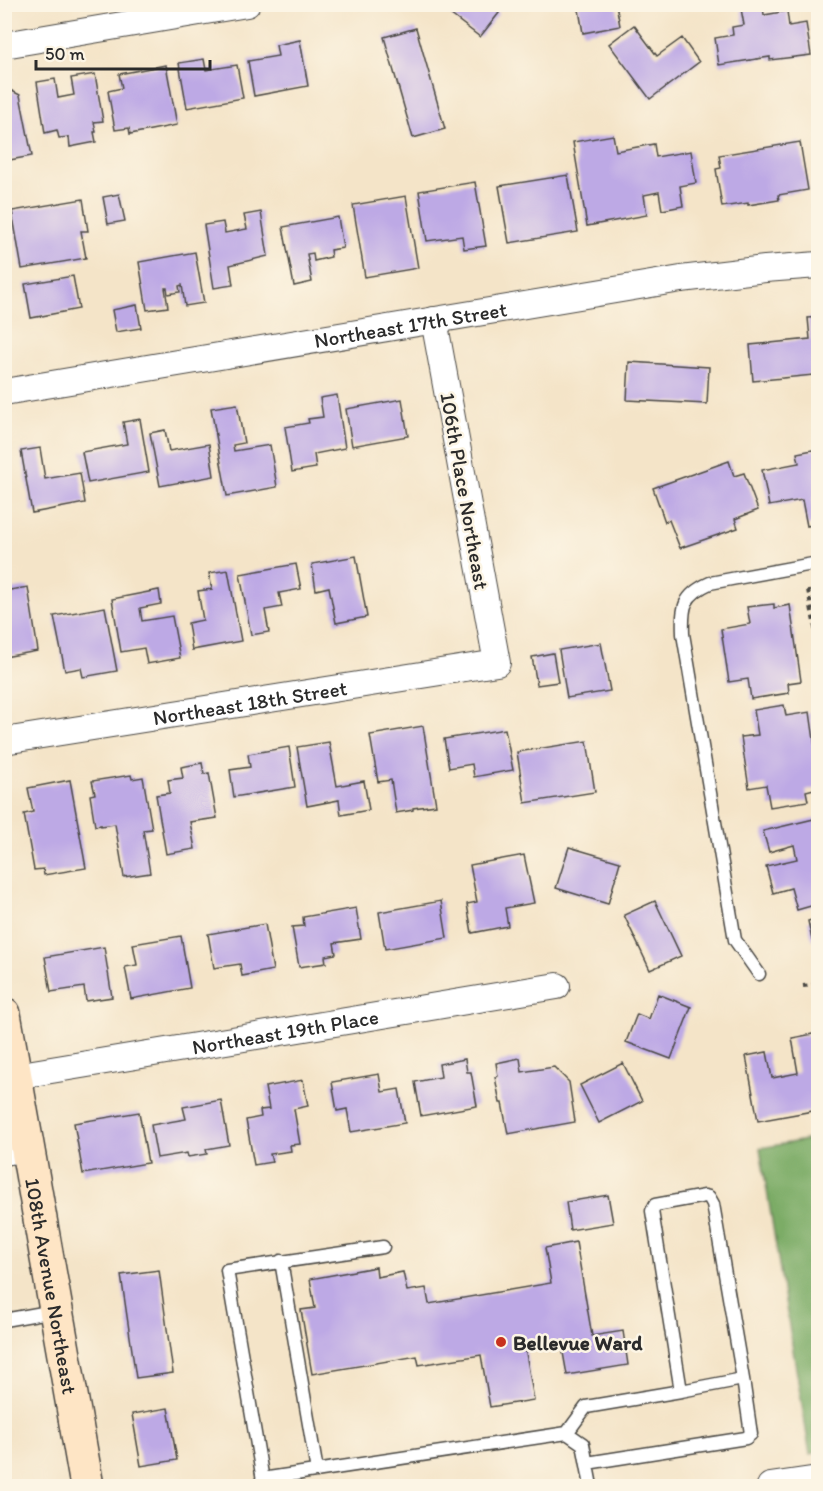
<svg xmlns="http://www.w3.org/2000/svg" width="823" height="1491" viewBox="0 0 823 1491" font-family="Itim,sans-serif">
<rect width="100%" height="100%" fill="#fcf5e5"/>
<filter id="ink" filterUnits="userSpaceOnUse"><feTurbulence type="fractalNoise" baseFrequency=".0167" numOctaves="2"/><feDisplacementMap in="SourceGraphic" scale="12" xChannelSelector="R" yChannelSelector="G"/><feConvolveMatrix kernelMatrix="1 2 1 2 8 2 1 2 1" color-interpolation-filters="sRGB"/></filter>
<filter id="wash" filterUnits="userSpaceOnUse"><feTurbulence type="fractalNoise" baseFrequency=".008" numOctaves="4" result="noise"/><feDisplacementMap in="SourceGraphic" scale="24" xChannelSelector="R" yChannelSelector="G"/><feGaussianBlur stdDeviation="1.35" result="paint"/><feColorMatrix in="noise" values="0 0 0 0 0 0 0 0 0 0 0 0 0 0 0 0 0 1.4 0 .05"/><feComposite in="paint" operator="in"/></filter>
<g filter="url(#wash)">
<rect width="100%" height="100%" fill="#f4e4c8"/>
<!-- forest -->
<path fill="#7cac66" stroke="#546c48" stroke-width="1.5" d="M818 1138V1452L810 1454 760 1148Z"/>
<g id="blocks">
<!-- building -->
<path fill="#bda9e5" d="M431 4H488L499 13 480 37 446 11 443 14Z
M578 4H616L620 26 583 33Z
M763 6 764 15 787 11 789 26 806 23 811 55 770 60V57L719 65 715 38 733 35 732 27 744 25 741 9Z
M634 25 657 56 682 38 699 62 650 99 609 44Z
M416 28 445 129 413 138 384 37Z
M300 40 308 86 254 96 248 61 278 56 276 45Z
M204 59 206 70 237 65 243 98 187 108 179 63Z
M166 65 177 125 130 134 129 128 115 130 108 91 122 88 119 74Z
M95 74 103 121 94 122 96 132H94L96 142 70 147 69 137 59 138 57 130 45 133 37 82 55 79 58 98 74 95 71 78Z
M10 90 20 95 32 156 4 161V92Z
M613 135 616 151 654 144 656 157 691 151 696 183 680 186 683 206 662 210 659 192 644 195 647 215 587 226 573 142Z
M800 142 808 190 778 195 779 200 748 205V203L722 207 716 169 721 168 719 155Z
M568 175 578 232 509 243 499 186Z
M475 182 486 246 464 249 462 236 427 241 419 191Z
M119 194 125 221 108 224 103 197Z
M406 196 418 268 365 277 353 205Z
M83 199 88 231H81L86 258 22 269 12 211Z
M261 212 268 256 230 265 233 285 214 288 204 225 223 222 225 233 247 229 244 215Z
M338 217 343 248 330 250 331 257 314 261 313 253 307 254 312 282 294 286 283 227Z
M195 252 204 303 185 306 182 285 179 286 180 292 168 294 167 288H165L168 307 147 310 139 262Z
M73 276 79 309 31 318 25 284Z
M137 305 141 328 116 332 112 310Z
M818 317V388H815L813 375 753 381 750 345 810 339 808 318Z
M629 362 709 367 707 404 627 400Z
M337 395 345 448 314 454 316 468 292 472 285 427 309 423 308 419 323 417 320 398Z
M402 399 408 436 352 446 346 409Z
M237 404 244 443 233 445 234 451 270 445 277 487 227 496 211 408Z
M140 419 149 472 88 483 82 452 127 444 123 422Z
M165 430 169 451 209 444 214 476 160 486 150 433Z
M40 448 45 479 80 473 85 503 32 513 21 451Z
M818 449V496L813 498 817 524 807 526 802 500 769 506 762 470 799 463 797 453Z
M729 461 734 476 744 473 758 510 735 519 738 528 680 548 669 520 665 522 653 488Z
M356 556 367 617 336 623 329 587 316 590 312 564Z
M296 564 301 589 279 593 282 607 265 610 269 632 251 635 240 574Z
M228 570 241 641 192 650 188 623 203 620 198 591 212 589 209 573Z
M28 587 38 651 4 657V591Z
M159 590 161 604 140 608 142 621 172 616 180 658 147 664 144 648 121 652 112 599Z
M774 604V608L790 605 801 681 788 683 789 693 751 699 748 679 729 682 721 629 750 624 747 607Z
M105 607 117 671 83 677 81 668 65 671 54 616Z
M601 643 610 691 567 698 559 650Z
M553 653 558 682 537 685 532 657Z
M784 705 786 716 810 712 818 768V788L806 791 808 801 770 807 766 785 749 788 741 737 758 735 754 710Z
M423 726 436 805 413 808V810L396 813 391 780 378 782 370 735Z
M505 729 513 770 474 777 472 764 449 768 444 739Z
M587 741 595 792 525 803 517 752Z
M329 742 337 786 364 781 369 810 341 815 339 800 307 806 297 747Z
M289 747 295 787 234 797 230 770 250 767 248 754Z
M202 763 204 774 209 773 217 818 190 822 195 849 166 854 156 795 170 793 168 780 183 778 181 767Z
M131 775 132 779 143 777 152 829 143 830 150 873 124 877 115 824 101 826V825L95 826 90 795 95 794 92 781Z
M70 780 86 868 44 875 43 869 34 870 24 814 33 812 28 788Z
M818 818V904L797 910 791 888 773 893 766 866 797 859 794 845 769 852 763 831Z
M569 847 620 862 608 904 556 888Z
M524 855 534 903 505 908 508 926 472 933 467 904 477 902 470 865Z
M441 901 447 938 385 949 379 912Z
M655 901 681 956 650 970 624 915Z
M356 908 361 939 334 943 336 954 325 956 326 963 299 967 292 927 304 926 303 917Z
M818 918V938L812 940 808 921Z
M265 924 273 970 242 976 240 964 214 968 208 934Z
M181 936 190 988 131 999 125 967 137 965 133 944Z
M104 947 112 997 86 1001 84 987 51 992 45 957Z
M658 994 691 1007 671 1059 626 1042 637 1014 649 1019Z
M818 1033V1110L758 1121 746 1056 767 1052 772 1078 798 1073 792 1038Z
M520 1058 522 1072 554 1067 569 1082 575 1122 508 1134 502 1103H500L495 1077 498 1076 496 1063Z
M465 1059 467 1072H471L477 1106 421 1116 415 1082 441 1077 439 1064Z
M623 1063 642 1101 599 1123 580 1085Z
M379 1074 382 1092 399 1089 405 1123 351 1132 347 1109 337 1111 332 1082Z
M303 1080 308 1106 294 1109 300 1144 290 1145 291 1151 270 1154 272 1162 254 1165 246 1120 261 1117 260 1110 269 1109 265 1087Z
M221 1100 229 1145 206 1149 207 1154 188 1157 187 1153 157 1158 151 1125 186 1119 183 1107Z
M139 1112 148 1163 83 1174 74 1123Z
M608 1195 613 1223 570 1230 566 1202Z
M576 1242 592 1336 623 1331 628 1365 567 1375 561 1341 525 1347 534 1400 490 1407 481 1355 419 1365 417 1356 312 1374 301 1310 315 1308 310 1279 376 1267 377 1277 403 1272 407 1291 426 1288 429 1304 551 1283 545 1248Z
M159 1270 173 1373 136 1378 121 1275Z
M168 1408 177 1460 141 1466 132 1414Z"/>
</g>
</g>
<g filter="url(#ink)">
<use href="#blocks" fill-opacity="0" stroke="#494743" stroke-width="1.5"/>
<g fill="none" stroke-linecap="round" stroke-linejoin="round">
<!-- service casing -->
<g stroke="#494743" stroke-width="15">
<path id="service" d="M759 974 735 940 683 634C682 607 683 595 710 583L818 563
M281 1261 317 1471
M4 1320 54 1311
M681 1391 743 1379
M567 1433 586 1407 681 1391 652 1211 655 1205 705 1196 709 1197 713 1204 743 1379 751 1434 746 1438 587 1463
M262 1479 567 1433 583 1444 591 1486
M264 1486 227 1270 383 1247"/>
</g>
<!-- minor casing -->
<g stroke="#494743" stroke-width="28">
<g id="minor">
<path d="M4 45 247 4"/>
<path id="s1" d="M4 392 681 279 765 269 818 265"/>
<path id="s2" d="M4 741 497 663 434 320"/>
<path id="s3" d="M15 1076 557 986"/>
<path d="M4 1152 28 1148"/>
<path d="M770 1486 818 1479"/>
</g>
</g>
<!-- secondary casing -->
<g stroke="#494743" stroke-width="36">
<g id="secondary">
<path id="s4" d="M4 1014 87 1486"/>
</g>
</g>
<!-- path -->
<path stroke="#494743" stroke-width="4" stroke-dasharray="4.5 4.5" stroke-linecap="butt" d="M808 590 818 644
M803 986 818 984"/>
<!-- service -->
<use href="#service" stroke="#fff" stroke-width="12"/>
<!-- minor -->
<use href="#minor" stroke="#fff" stroke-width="26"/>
<!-- secondary -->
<use href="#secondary" stroke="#fee5c5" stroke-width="33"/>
</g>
</g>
<!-- markers -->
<circle fill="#c8321e" stroke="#fcf5e5" stroke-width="2" cx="501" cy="1342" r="6"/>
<g text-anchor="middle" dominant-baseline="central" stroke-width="5" stroke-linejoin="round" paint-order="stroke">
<!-- street labels -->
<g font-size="21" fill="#2b2b2b" stroke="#fcf5e5">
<text stroke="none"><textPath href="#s1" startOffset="412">Northeast 17th Street</textPath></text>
<text transform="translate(465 491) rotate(80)">106th Place Northeast</text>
<text stroke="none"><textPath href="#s2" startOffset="249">Northeast 18th Street</textPath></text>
<text stroke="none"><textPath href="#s3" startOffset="274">Northeast 19th Place</textPath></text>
<text stroke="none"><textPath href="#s4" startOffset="276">108th Avenue Northeast</textPath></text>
</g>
<!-- poi labels -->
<g font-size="21" font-weight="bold" fill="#2b2b2b" stroke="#fcf5e5" text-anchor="start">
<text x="513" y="1342">Bellevue Ward</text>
</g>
</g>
<!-- margin -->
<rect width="823" height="1491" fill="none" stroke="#fcf5e5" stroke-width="24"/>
<!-- scale -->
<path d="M36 60v9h174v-9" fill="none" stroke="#2b2b2b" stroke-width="3"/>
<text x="45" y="60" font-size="18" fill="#2b2b2b" stroke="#fcf5e5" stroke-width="4.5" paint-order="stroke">50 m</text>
</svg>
